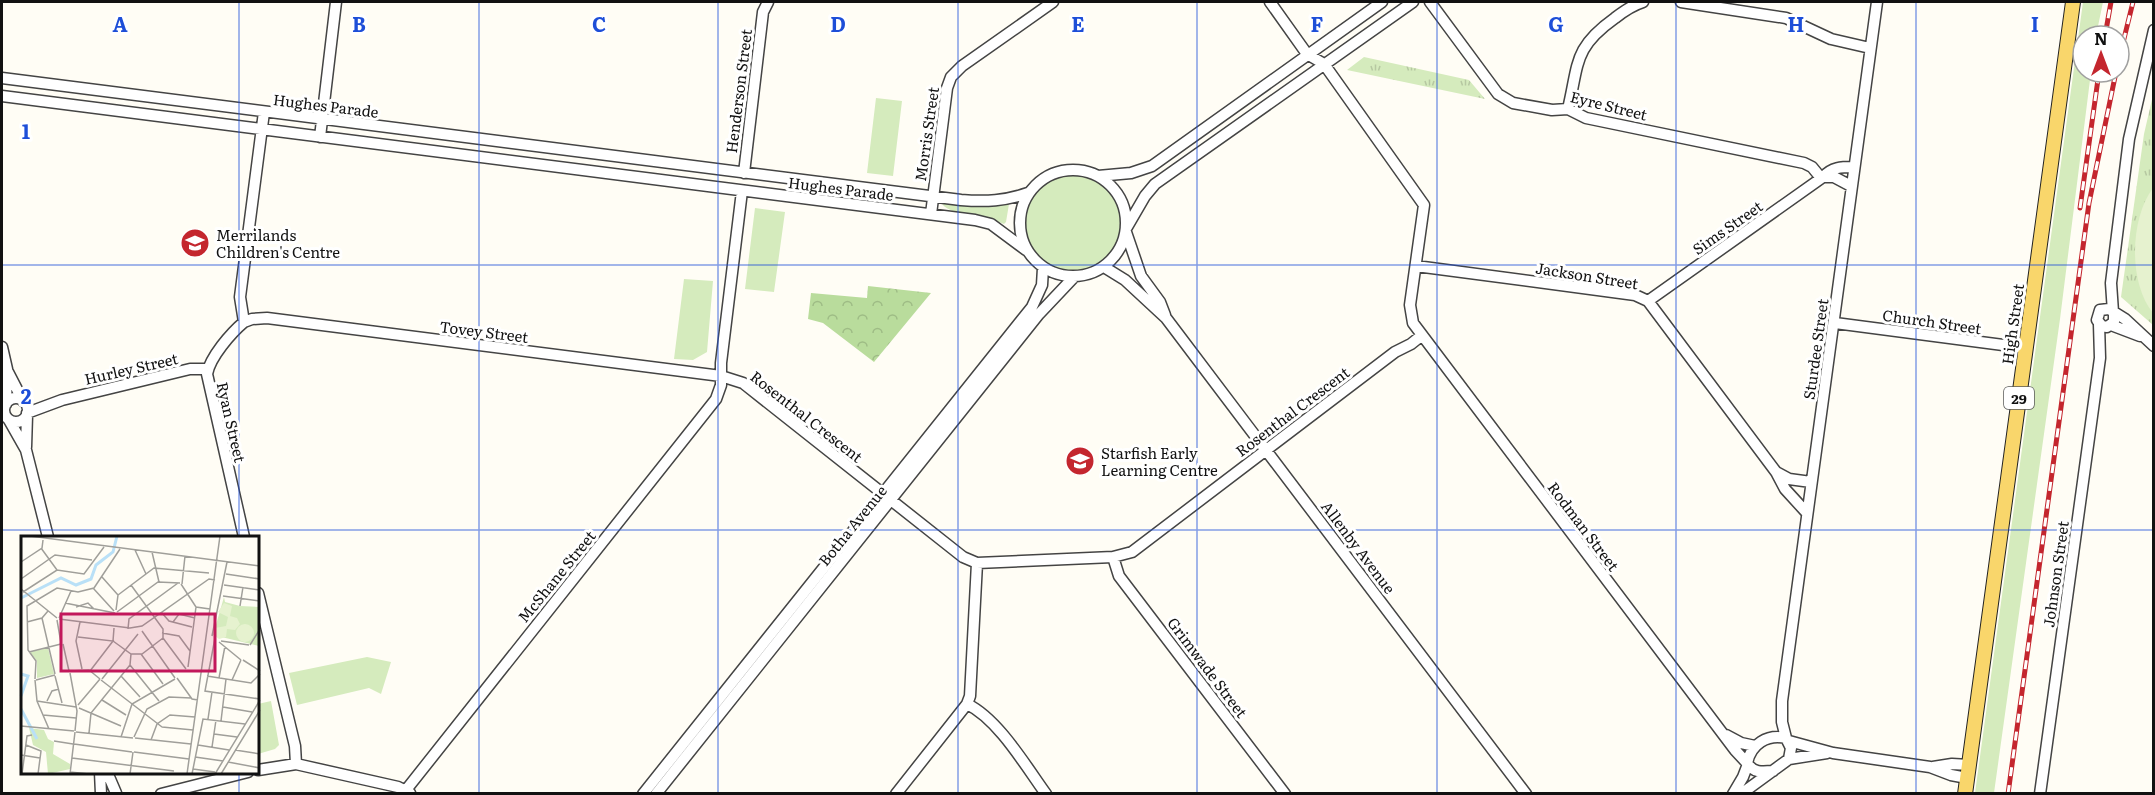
<svg xmlns="http://www.w3.org/2000/svg" width="2155" height="795" viewBox="0 0 2155 795" font-family="Literata,serif">
<defs>
<pattern id="forest-crowns" width="20" height="18" patternUnits="userSpaceOnUse" patternTransform="scale(1.5)"><rect width="20" height="18" fill="#b9dc9c"/><path d="M2 6a3 3 0 1 1 6 0M12 15a3 3 0 1 1 6 0" fill="none" stroke="#9ebc85"/></pattern>
<pattern id="park-tufts" width="24" height="20" patternUnits="userSpaceOnUse" patternTransform="scale(1.5)"><rect width="24" height="20" fill="#d5ebbd"/><path d="M3 7l-1-3M5 7V3M7 7l1-3M15 17l-1-3M17 17v-4M19 17l1-3" fill="none" stroke="#b6c8a1"/></pattern>
</defs>
<rect width="100%" height="100%" fill="#fffdf5"/>
<!-- grass -->
<path fill="#d5ebbd" d="M2083 2H2103L2096 36H2083V72H2091L2060 319 1994 793H1975Z
M876 98 902 101 893 176 867 173Z
M1023 223a50 50 0 1 1 100 0a50 50 0 1 1-100 0Z
M941 202 988 207 1009 204 1006 222 1004 224C987 216 947 216 941 202Z
M755 208 785 212 774 292 745 289Z
M684 279 713 281 707 352 693 360 674 359Z
M367 657 391 662 381 694 369 688 297 705 289 673Z
M271 701 279 745 275 749 258 754V704Z"/>
<!-- forest -->
<path fill="url(#forest-crowns)" d="M868 286 931 293 874 362 823 323 808 319 811 293 867 298Z"/>
<!-- park -->
<path fill="url(#park-tufts)" d="M1364 57 1469 80 1485 99 1347 70Z
M2153 95V325L2121 297 2144 134Z"/>
<!-- pitch -->
<path fill="#e6f2cf" d="M2153 188V313C2128 283 2130 218 2153 188Z"/>
<g fill="none" stroke-linecap="round" stroke-linejoin="round">
<!-- minor casing -->
<g stroke="#444" stroke-width="13">
<path id="minor" d="M1270 2 1307 54 1324 64 1424 205 1410 305 1413 323 1735 750 1747 763
M1430 2 1498 94 1513 103 1552 110 1568 109 1586 118 1804 163 1812 167 1821 178
M1681 2 1786 18 1831 39 1870 48
M2 78 961 200C986 202 1005 201 1028 193
M2 96 975 220 991 224 1026 250
M1568 109C1579 63 1573 48 1615 18 1624 11 1633 5 1643 2
M320 137 336 2
M1020 223a53 53 0 1 1 106 0a53 53 0 1 1-106 0Z
M744 173 763 12 768 2
M1098 176 1131 173 1152 166 1382 2
M1823 177H1834L1851 186
M742 191 721 363V376L743 383 963 557 977 563 1113 557 1132 552 1395 352 1411 344 1421 336
M931 214 947 88 951 77 962 66 1053 2
M1127 227 1145 196 1155 184 1413 2
M1126 232 1141 276 1160 302 1165 315
M1416 266 1635 295 1648 301 1776 472 1785 489 1806 512
M1104 267 1125 280 1166 318 1526 794
M1648 301 1823 177C1832 167 1841 167 1854 167
M2113 312 2111 283 2129 139 2154 30
M2114 314V322L2107 327 2102 326 2097 320 2100 310 2109 309 2125 319 2154 346
M244 322 252 319 267 318 721 376V385L716 399 406 790
M1835 323 2026 348
M2111 325 2140 336
M2 347 7 369 6 404
M8 372 23 401
M4 410a12 12 0 1 1 24 0a12 12 0 1 1-24 0Z
M27 413 62 400 190 369H208
M9 420 26 450 48 537
M26 447 27 415
M1776 472 1789 479 1811 482
M244 537 207 374C210 357 231 333 244 322L240 297 264 112
M1113 557 1119 576 1285 794
M258 593 295 746 296 764
M967 704C998 719 1025 765 1046 794
M1726 735 1741 743 1755 746
M1786 738 1782 722V701L1877 2
M1789 741 1833 753 1930 767 1951 775 1967 778
M1789 759 1827 753
M1933 767 1952 764 1969 765
M258 770 296 764 398 787 410 793
M100 772 101 794
M107 772 116 793
M161 794 248 772
M643 794 1032 307 1042 285 1043 268
M656 794 1039 314 1074 277
M896 794 967 704 970 696 977 563
M1733 794 1743 777 1748 764
M1741 794 1789 759 1791 748 1786 738C1767 734 1751 744 1747 763 1753 773 1762 772 1773 771
M2040 794 2100 358 2099 324"/>
</g>
<!-- major casing -->
<g stroke="#222" stroke-width="16">
<path id="major" d="M1965 794 2073 2"/>
</g>
<!-- minor -->
<use href="#minor" stroke="#fff" stroke-width="10"/>
<!-- major -->
<use href="#major" stroke="#f9d66b" stroke-width="14"/>
<!-- rail casing -->
<g stroke="#c4262e" stroke-width="5">
<path id="rail" d="M2105 36 2111 2
M2119 59 2133 2
M2080 208 2099 72
M2008 794 2089 203 2116 72"/>
</g>
<!-- rail -->
<use href="#rail" stroke="#fff" stroke-width="3" stroke-dasharray="9" stroke-linecap="butt"/>
</g>
<!-- grid -->
<path fill="none" stroke="#1d4ed8" stroke-width="1.5" stroke-opacity="0.55" d="M239 2V537M479 2V794M718 2V794M958 2V794M1197 2V794M1437 2V794M1676 2V794M1916 2V794M2 265H2154M2 530H2154M239 772V794"/>
<!-- icons -->
<defs>
<g id="school-disc" transform="scale(1.5)"><circle r="9.5" fill="#c4262e" stroke="#fff"/><path d="M0-5L7-2L0 1L-7-2ZM-4 1L0 2.5L4 1V4Q0 6-4 4Z" fill="#fff"/></g>
</defs>
<g fill-rule="evenodd">
<use href="#school-disc" x="195" y="243"/>
<use href="#school-disc" x="1080" y="461"/>
</g>
<g text-anchor="middle" dominant-baseline="central" stroke-width="6" stroke-linejoin="round" paint-order="stroke">
<!-- shield labels -->
<rect fill="#fff" stroke="#585858" stroke-width="1.5" x="2004" y="387" width="30" height="22" rx="4.5"/>
<g font-size="14" font-weight="bold" fill="#111">
<text x="2019" y="398">29</text>
</g>
<!-- street labels -->
<g font-size="15" fill="#111" stroke="#fff">
<text transform="translate(738 91) rotate(-83)">Henderson Street</text>
<text transform="translate(326 105) rotate(7)">Hughes Parade</text>
<text transform="translate(1609 105) rotate(14)">Eyre Street</text>
<text transform="translate(926 134) rotate(-82)">Morris Street</text>
<text transform="translate(841 188) rotate(7)">Hughes Parade</text>
<text transform="translate(1727 227) rotate(-35)">Sims Street</text>
<text transform="translate(1587 275) rotate(9)">Jackson Street</text>
<text transform="translate(1932 321) rotate(8)">Church Street</text>
<text transform="translate(2012 324) rotate(-82)">High Street</text>
<text transform="translate(484 331) rotate(7)">Tovey Street</text>
<text transform="translate(1815 349) rotate(-82)">Sturdee Street</text>
<text transform="translate(131 368) rotate(-13)">Hurley Street</text>
<text transform="translate(1292 411) rotate(-37)">Rosenthal Crescent</text>
<text transform="translate(807 416) rotate(38)">Rosenthal Crescent</text>
<text transform="translate(232 422) rotate(77)">Ryan Street</text>
<text transform="translate(852 525) rotate(-51)">Botha Avenue</text>
<text transform="translate(1584 526) rotate(53)">Rodman Street</text>
<text transform="translate(1359 547) rotate(53)">Allenby Avenue</text>
<text transform="translate(2055 574) rotate(-82)">Johnson Street</text>
<text transform="translate(556 576) rotate(-51)">McShane Street</text>
<text transform="translate(1208 667) rotate(53)">Grimwade Street</text>
</g>
<!-- poi labels -->
<g font-size="15" fill="#111" stroke="#fff" text-anchor="start">
<text x="216" y="234">Merrilands<tspan x="216" dy="17">Children's Centre</tspan></text>
<text x="1101" y="452">Starfish Early<tspan x="1101" dy="17">Learning Centre</tspan></text>
</g>
</g>
<!-- overview -->
<g transform="translate(21 536)">
<rect width="238" height="238" fill="#fffdf5"/>
<path d="M203 61 204 66 219 70 238 71V110L192 99ZM27 112 33 138 16 142V125L9 116ZM8 192 23 194 27 203 33 206 32 218 49 228V233L27 238 25 216 12 209Z" fill="#d5ebbd"/>
<path d="M203 67 211 70 209 80 216 82 219 88 214 94 206 93 205 101 198 103 194 100V92L205 90 207 81 197 76ZM215 97a9 9 0 1 1 18 0a9 9 0 1 1-18 0Z" fill="#e6f2cf"/>
<path fill="none" stroke="#b9e0f7" stroke-width="3" d="M0 62 40 42 55 49 70 43 75 29 92 16 96 0M0 138 7 140 0 160M0 173 16 203"/>
<path fill="none" stroke="#a09f9a" stroke-width="1.5" d="M9 0 239 30M20 12 36 34M114 14 125 38M131 16 138 46M0 26 21 12 22 4M205 38 239 43M81 41 97 59 95 74M0 43 34 19 71 24M160 48 175 71 189 73M161 48 164 20M110 49 142 93V102M203 49 239 54M72 52 93 75M0 53 36 82M2 56 36 34 63 38 83 11M97 59 133 32 188 37M202 60 239 65M44 67 94 77M219 70 222 51M55 71 67 67 73 73M96 76 137 46 159 47M141 77 148 85 171 91M21 82 34 138M38 82 50 55M38 83 109 92 121 90 188 43 194 44M36 84 40 107M6 86 21 82 27 75M59 86 55 105 61 133M152 86 158 78 174 82M93 92 92 105 110 118H121L142 102M107 93 108 83 157 47M121 95 154 142M141 97 158 100 169 115M191 100 206 26M57 101 92 105 69 135M142 102 165 133M194 102 184 155 239 163M200 105 228 109M198 106 220 124M42 108 48 135M229 109 239 93M8 116 40 108M110 118 109 129 138 165M120 118 142 148M222 124 239 135M167 131 175 71M49 135 68 134 79 143M49 137 56 175 54 195M34 140 41 167M100 140 119 161M186 140 230 147 239 138M156 142 171 163 177 164M198 142 204 110M14 143 15 125 7 114 6 70 36 52 57 56 73 52 99 13M81 143 117 98M14 144 16 165 28 193M15 144 34 139M80 144 141 191M211 144 220 124M81 164 105 179M16 165 55 171M26 165 31 155 38 153M57 169 79 143M202 171 231 176M58 172 100 190M22 179 55 182M187 183 191 156M200 185 205 143M0 190 53 195M141 191 172 194M55 196 112 202M68 197 70 177 109 129M193 198 216 201M100 201 111 168 154 143M113 201 126 173 148 161 170 162M114 202 170 208M130 204 136 188 149 179 174 181M33 205 52 208M53 208 111 216M5 209 20 215 17 238M177 209 208 214M191 211 195 184M214 214 239 218M113 216 168 223M0 219 19 222M174 221 202 225M51 222 153 235M207 226 239 232M172 233 194 236M49 236 68 238M1 238 6 200 11 199M49 238 54 196M109 238 112 216M166 238 199 0M171 238 182 183 224 188M194 238 239 164M200 238 239 174"/>
<path fill="#c2185b" fill-opacity="0.15" stroke="#c2185b" stroke-width="3" d="M40 78H194V135H40Z"/>
<rect width="238" height="238" fill="none" stroke="#111" stroke-width="3"/>
</g>
<g font-size="20" text-anchor="middle" font-weight="bold" fill="#1d4ed8" stroke="#fff" stroke-width="6" stroke-linejoin="round" paint-order="stroke">
<text x="120" y="32">A</text>
<text x="359" y="32">B</text>
<text x="599" y="32">C</text>
<text x="838" y="32">D</text>
<text x="1078" y="32">E</text>
<text x="1317" y="32">F</text>
<text x="1556" y="32">G</text>
<text x="1796" y="32">H</text>
<text x="2035" y="32">I</text>
<text x="26" y="139">1</text>
<text x="26" y="404">2</text>
</g>
<!-- border -->
<rect width="2155" height="795" fill="none" stroke="#111111" stroke-width="6"/>
<!-- north arrow -->
<g transform="translate(2101 54)"><circle r="28" fill="#ffffff" stroke="#a0a0a0" stroke-width="1.5"/>
<path d="M0-4.5L10 22L0 15L-10 22Z" fill="#c4262e"/>
<text y="-9" font-size="16" font-weight="bold" text-anchor="middle" fill="#111111">N</text>
</g>
</svg>
